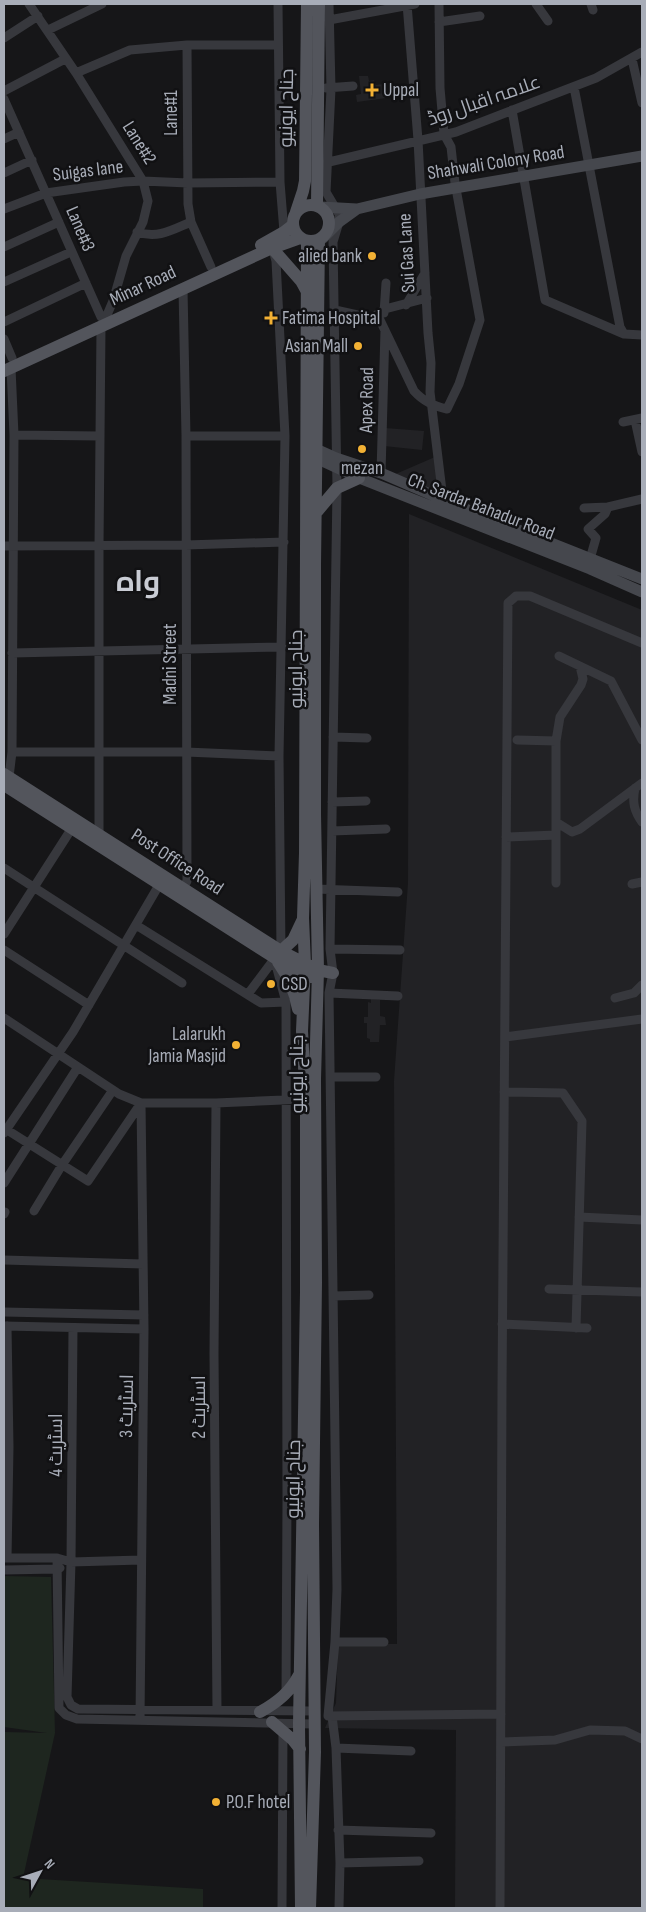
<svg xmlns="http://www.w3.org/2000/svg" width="646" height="1912" viewBox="0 0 646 1912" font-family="'Sofia Sans Condensed',Cairo,sans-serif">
<rect width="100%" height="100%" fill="#161618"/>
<!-- built -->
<path fill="#222225" d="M359 76H368L369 81 374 80 376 85 383 84 386 98 357 102 356 95 361 94Z
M385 428 424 431 422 450 384 446Z
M435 457 438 493 391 476Z
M409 514 642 610V1908H455L456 1730 325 1728 336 1703 338 1644H397L394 1081 408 883Z
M371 999 380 1000V1016L385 1017 386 1025H380L379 1042H370V1039L367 1038V1023H364V1017H368V1002L371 1003Z"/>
<!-- green -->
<path fill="#1e261f" d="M4 1576 51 1577 55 1733 23 1878 203 1889V1908H4V1732L47 1733 4 1727Z"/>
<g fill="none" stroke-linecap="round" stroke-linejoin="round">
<!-- minor -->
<path stroke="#37383d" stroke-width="9" d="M29 4 76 73 143 181 148 201 143 222 126 256 113 301 107 315
M278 4 280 182 284 232
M407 4 418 140 428 333 431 363 430 392 443 499
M536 4 548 21
M591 4 593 10
M329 20 415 4
M439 22 480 16
M48 30 102 4
M4 38 38 16
M187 45 188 204 191 222 211 267
M632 59 642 103
M76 73 130 50 187 45H277
M574 87 620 327 624 334
M326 88 353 86
M4 91 65 59
M4 99 101 317
M512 110 545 300 624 334 642 335
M4 139 19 132
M329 162 456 132 596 78 642 52
M4 173 32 160
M4 209 46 193 124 182 143 181 188 183 280 182
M137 232C158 239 172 230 191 222
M4 247 59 222
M273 250 276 261 285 436 279 756 281 951
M4 282 71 252
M406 305 425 273
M335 310 380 320 414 391C424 402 434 406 447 409L459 384 480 320 455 183 451 147 444 134 440 88 439 4
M384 313 386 283
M372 318 385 309 427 298
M4 322 86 283
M4 339 12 358
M635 420 642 452
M623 422 642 418
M14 435 100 436
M186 436H285
M381 473 385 330
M584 508 608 507
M4 546 186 545 284 542
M590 559 596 538 588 529 605 514 608 507 642 499
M12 653 282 647
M559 656 611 681 642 740
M333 737 367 738
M517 740 556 741
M12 752H186L279 756
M7 781 9 777 12 752 14 435 11 368
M635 788C632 802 634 811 642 822
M332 802 366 801
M556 822 572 832 580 829 642 783
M332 831 386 829
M99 834V546L101 327
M506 837 556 835
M4 868 182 983
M556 883V741L560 717 581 685 583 679 580 666
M632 884 642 882
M316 889 398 892
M181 892 187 881 186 436 183 289
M136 925 261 1003 286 1002
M4 934 72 828
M330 949 400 950
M4 950 89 1005
M276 965 286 1002 287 1499 286 1695
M329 993 398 996
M248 994 275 958
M615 998 634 993 642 985
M4 1018 119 1094 141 1103H216L306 1099
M505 1037 642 1019
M331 1077H376
M504 1092 563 1093 582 1121 576 1328
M216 1103 214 1354 217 1710
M4 1128 88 1181 141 1103
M4 1133 73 1032 159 885
M4 1183 78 1067
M34 1211 62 1165 113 1090
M4 1214 5 1212
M579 1217 642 1220
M4 1260 143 1264
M549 1289 642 1292
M334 1296 369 1295
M4 1312 144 1315
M502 1324 587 1328
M4 1326 144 1329
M73 1328 71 1562 67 1697 71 1705 78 1709 314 1711
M4 1558H57L71 1562 141 1560
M7 1558 9 1447 7 1326
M57 1558 59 1708 66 1715 77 1719 314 1724
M4 1570 56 1569 60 1568
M335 1642H384
M328 1716 335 1642 337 1589 329 993 333 973 330 949 337 488 333 242 339 222V214L326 192 331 89 329 4
M328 1716 501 1714
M332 1716 336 1748 340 1863 339 1908
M140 1720 144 1329 141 1103
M501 1742 555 1740 590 1730 625 1731 642 1739
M336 1748 411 1751
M338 1830 431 1833
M340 1863 419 1861
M282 1908 283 1730
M500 1908 502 1388 508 603 516 596H530L642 643"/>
<!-- secondary -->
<path stroke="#45474d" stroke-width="11" d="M321 207 357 209 420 194 642 156
M323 238 339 222 357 209
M308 448 316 449 336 458 381 473 453 504 642 579
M308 457 316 458 359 478 590 569 642 592"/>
<!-- primary -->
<path stroke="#53555c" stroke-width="12" d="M293 223a18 18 0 1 1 36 0a18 18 0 1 1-36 0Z
M317 205 319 4
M296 212 303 191 305 181 307 4
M261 245 284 232 293 225
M272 248 301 281 307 292
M4 371 272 248 300 238
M315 514 337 488 359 478
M4 774 281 951 318 970 333 973
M4 785 275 958 310 977
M281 951 293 940 302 921
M278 962C288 976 295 991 298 1009
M260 1712C278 1702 290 1692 299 1675
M272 1722 293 1740 300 1749
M301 1908 299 1724 306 1292V1102L302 1031 305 964 303 918 305 853 307 241
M310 1908 315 1752 313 1524 316 1282 315 1079 318 970 315 814V565L319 240"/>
</g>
<!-- markers -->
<g fill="#f2b134" stroke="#111113" stroke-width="2">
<path d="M369.5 82.5h5v5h5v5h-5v5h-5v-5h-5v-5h5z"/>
<circle cx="372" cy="256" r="5"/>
<path d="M268.5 310.5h5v5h5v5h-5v5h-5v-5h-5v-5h5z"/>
<circle cx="358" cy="346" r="5"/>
<circle cx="362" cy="449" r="5"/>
<circle cx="271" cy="984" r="5"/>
<circle cx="236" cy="1045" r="5"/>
<circle cx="216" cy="1802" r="5"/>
</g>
<g text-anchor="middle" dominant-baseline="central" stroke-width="5" stroke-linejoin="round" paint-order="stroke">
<!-- poi labels -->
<g font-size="19" fill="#a8adb8" stroke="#111113" text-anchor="start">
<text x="383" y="90">Uppal</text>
<text x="362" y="256" text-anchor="end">alied bank</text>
<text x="282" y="318">Fatima Hospital</text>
<text x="348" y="346" text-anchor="end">Asian Mall</text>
<text x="362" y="468" text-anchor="middle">mezan</text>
<text x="281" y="984">CSD</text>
<text x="226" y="1034" text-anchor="end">Lalarukh<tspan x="226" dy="22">Jamia Masjid</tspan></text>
<text x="226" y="1802">P.O.F hotel</text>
</g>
<!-- street labels -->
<g font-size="19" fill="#a8adb8" stroke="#111113">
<text transform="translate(484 101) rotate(-19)">علامہ اقبال روڈ</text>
<text transform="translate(287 108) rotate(-89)">جناح ایونیو</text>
<text transform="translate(171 113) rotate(-90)">Lane#1</text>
<text transform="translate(139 143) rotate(58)">Lane#2</text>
<text transform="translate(496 163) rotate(-9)">Shahwali Colony Road</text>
<text transform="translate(88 171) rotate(-7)">Suigas lane</text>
<text transform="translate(80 229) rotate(67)">Lane#3</text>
<text transform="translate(407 253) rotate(-93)">Sui Gas Lane</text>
<text transform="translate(143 286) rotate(-25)">Minar Road</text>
<text transform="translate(367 400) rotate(-89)">Apex Road</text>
<text transform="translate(481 507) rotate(21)">Ch. Sardar Bahadur Road</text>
<text transform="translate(170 664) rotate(-90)">Madni Street</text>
<text transform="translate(296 669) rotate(-90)">جناح ایونیو</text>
<text transform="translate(177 862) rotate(33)">Post Office Road</text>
<text transform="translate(297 1074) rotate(-90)">جناح ایونیو</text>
<text transform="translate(127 1406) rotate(-89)">اسٹریٹ 3</text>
<text transform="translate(199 1407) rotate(-90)">اسٹریٹ 2</text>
<text transform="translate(56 1445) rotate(-90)">اسٹریٹ 4</text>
<text transform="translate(294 1479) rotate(-89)">جناح ایونیو</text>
</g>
<!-- town labels -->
<g font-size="29" font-weight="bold" fill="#c9ccd4" stroke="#111113">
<text x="138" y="582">واہ</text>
</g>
</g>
<!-- border -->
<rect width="646" height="1912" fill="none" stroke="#a8adb8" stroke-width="10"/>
<!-- north arrow -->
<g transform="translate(40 1872) rotate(50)" stroke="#111113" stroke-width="4" paint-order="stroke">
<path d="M0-4L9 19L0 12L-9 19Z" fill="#a8adb8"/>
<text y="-8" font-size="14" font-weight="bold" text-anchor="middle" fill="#a8adb8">N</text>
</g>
</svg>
